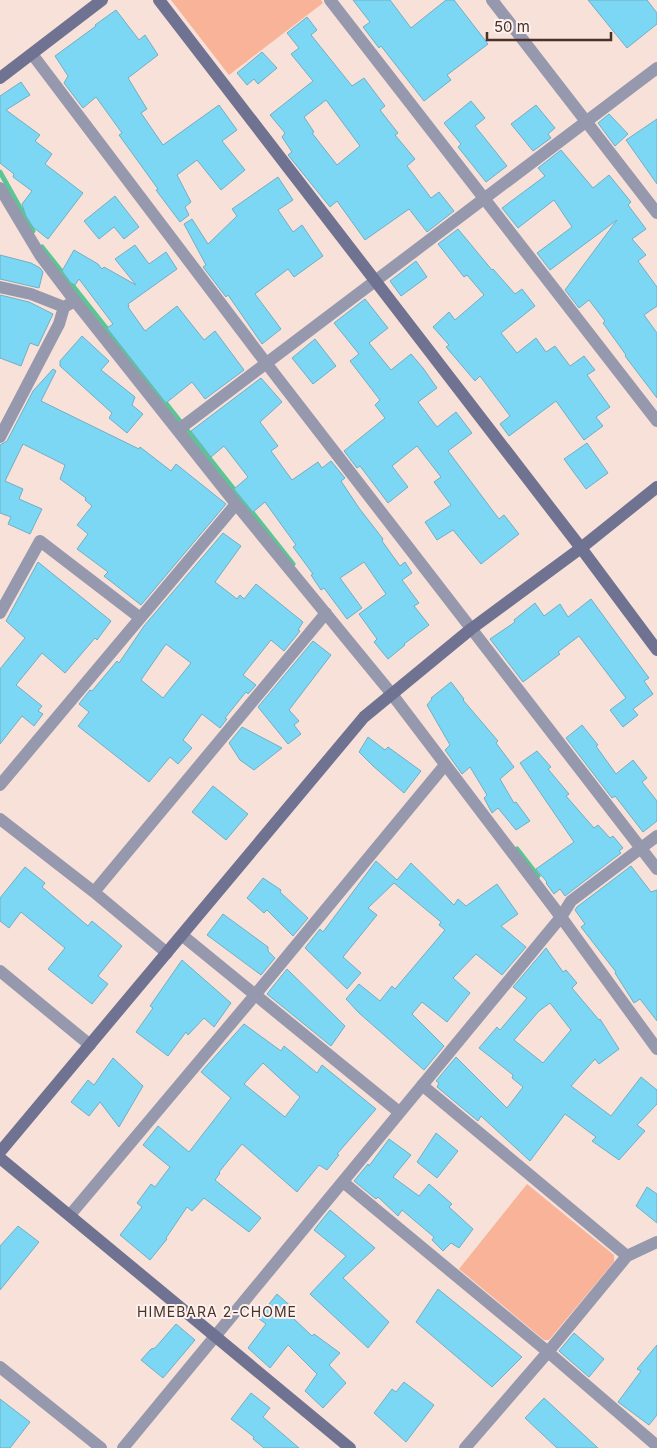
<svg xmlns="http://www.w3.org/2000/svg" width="657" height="1448" viewBox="0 0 657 1448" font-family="Inter,sans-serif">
<rect width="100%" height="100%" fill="#f8e1d8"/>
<!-- green -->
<path fill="#f9b399" d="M171 0H321L323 3 229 75Z
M527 1184 614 1255V1262L549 1340H544L459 1269Z"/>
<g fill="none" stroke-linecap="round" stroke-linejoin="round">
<!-- stream -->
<path stroke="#5cc595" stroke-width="5" d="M0 172 33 231
M42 247 293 564
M517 849 538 876"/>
</g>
<!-- building -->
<path fill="#7cd7f5" stroke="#71afc4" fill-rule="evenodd" d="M353 0H390L411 28 446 0H454L488 44 447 75 451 80 424 101 381 46 379 48 363 27 370 22Z
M588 0H647L657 13V24L627 48Z
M116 10 139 40 145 35 158 55 128 78 147 109 141 113 163 145 219 105 237 130 222 141 245 170 221 190 197 160 177 175 191 202 185 207 189 215 180 222 156 190 158 189 119 135 122 133 96 97 83 108 64 83 68 76 55 56 96 26 95 25Z
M307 17 317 30 311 35 352 86 364 78 385 106 380 110 398 133 395 135 415 159 407 166 431 198 439 192 454 211 427 232 409 209 365 240 337 201 330 207 288 155 292 152 282 137 285 133 270 115 313 81 291 54 299 48 287 33ZM326 100 360 146 337 165 312 133 314 132 304 117Z
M262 52 277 68 258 84 254 79 247 85 237 73Z
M21 82 30 95 6 110 40 135 35 141 52 154 45 164 83 193 48 239 33 227 26 216 22 204 32 191 13 177 14 174 0 163V96Z
M471 101 485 118 475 126 507 166 486 182 458 147 461 144 444 123Z
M536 105 555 128 548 134 551 138 533 151 511 124Z
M609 114 628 134 615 146 598 123Z
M657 119V184L626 140Z
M561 150 593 188 609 175 631 202 628 205 646 229 632 239 646 255 638 261 657 287V306L644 315 657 333V398L625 356 626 355 603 323 605 321 589 300 579 308 565 290 617 220 550 270 537 253 572 227 554 200 518 228 502 208 545 176 538 168Z
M278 177 293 200 278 210 293 232 302 225 323 256 294 277 288 269 255 294 281 329 262 344 228 295 226 297 203 267 206 265 184 224 192 219 208 244 237 216 232 209Z
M115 196 139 227 124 239 114 227 99 239 84 221Z
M458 229 492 270 493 269 515 294 522 289 535 306 501 333 517 353 536 338 546 352 555 346 570 366 584 356 595 370 587 375 610 407 596 417 603 426 584 440 556 401 509 436 500 424 510 416 480 376 475 381 446 347 449 345 433 327 449 312 455 320 484 295 467 275 464 277 438 244Z
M135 245 149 264 166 252 177 269 128 304 129 306 128 307 145 331 177 306 204 340 215 331 244 370 205 399 192 382 166 403 107 328 113 324 79 279 75 285 71 283 62 271 74 250 98 264 102 269 104 267 136 285 115 259Z
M0 255 31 263 40 268 43 272 39 288 0 279Z
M416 261 427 277 401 296 390 281Z
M0 295 29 302 53 314 38 346 30 343 21 366 0 358Z
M365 299 388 328 369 343 391 370 411 354 423 368 437 388 418 402 437 427 456 412 472 433 448 451 499 519 504 515 519 534 481 564 453 530 437 540 425 522 451 505 434 482 441 477 417 446 392 466 408 487 388 503 360 466 357 468 344 451 385 418 375 405 380 400 350 361 359 354 334 323Z
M82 336 109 361 101 370 135 397 132 405 143 414 127 433 109 418 112 413 60 366V361Z
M315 339 336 366 313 384 292 358Z
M53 369 56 371 41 401 139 449 140 447 171 471 176 464 226 504 141 605 104 576 108 572 77 549 88 534 77 525 92 506 85 500 86 498 60 479 65 465 23 444 5 481 23 489 19 499 42 509 30 534 8 524 11 517 0 513V445L7 441 33 391Z
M261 378 282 402 260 422 278 446 271 451 292 480 318 462 322 468 331 461 345 478 341 481 359 508 383 539 382 541 400 566 405 562 412 573 402 580 419 603 414 606 429 625 404 644 405 645 388 659 374 642 377 639 359 614 386 594 364 562 340 578 362 608 347 619 324 588 321 590 311 575 313 574 293 547 296 545 265 502 253 512 234 489 248 477 224 446 211 457 191 431Z
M587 443 608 473 586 489 564 459Z
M223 533 241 546 215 582 237 599 240 595 244 599 256 584 303 622 298 630 300 631 284 651 271 640 243 675 256 685 248 694 246 692 225 718 227 719 220 728 202 714 183 740 192 748 178 764 170 757 149 782 78 726 89 712 79 704 90 690 92 691 117 661 119 663 144 626ZM166 644 191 663 163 698 141 680Z
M38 562 111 621 97 640 95 638 65 673 42 653 16 685 42 706 38 711 43 714 34 726 22 716 0 744V669L25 638 6 621Z
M591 599 649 678 644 681 653 694 633 709 638 715 623 727 610 710 626 698 579 636 558 652 560 654 523 682 490 639 515 622 514 620 535 603 544 616 560 604 568 617Z
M313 641 331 655 289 710 299 721 294 725 301 734 288 744 258 707Z
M451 682 464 699 463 700 498 741 496 743 514 767 500 779 514 803 516 802 530 821 516 830 498 808 492 813 484 798 487 795 470 767 462 774 445 750 450 745 427 705 432 699 431 698Z
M582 725 598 745 596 746 616 774 633 760 647 778 642 782 657 801V821L643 832 615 796 612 798 566 738Z
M242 727 282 748 254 770 240 760 229 743Z
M368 737 385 750 388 747 421 771 404 793 373 766 359 752Z
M537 751 551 767 548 769 569 794 566 796 594 828 598 825 610 838 613 836 623 848 619 851 621 853 565 896 560 889 554 894 546 883 547 882 536 869 574 842 520 763Z
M213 786 248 814 226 840 192 812Z
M376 861 397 880 411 863 454 905 458 899 466 906 497 884 518 914 501 926 526 947 502 975 476 954 453 978 470 993 447 1022 422 1002 412 1014 444 1046 424 1070 359 1013 346 999 359 984 380 1001 392 986 395 989 445 930 439 925 441 922 394 883 368 908 377 915 343 957 361 973 347 989 305 948 320 929 323 932Z
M631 866 651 892 657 890V1021L640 999 634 1003 615 973 616 972 581 927 585 924 575 910 577 907Z
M25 867 45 883 42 887 88 926 92 921 122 946 98 976 108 984 92 1004 48 969 65 948 21 912 9 928 0 921V898Z
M263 878 281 890 280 892 308 918 293 936 267 910 264 913 247 898Z
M223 914 268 947V951L275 958 261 975 207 935Z
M546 948 563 972 566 970 577 983 572 988 599 1020 600 1019 619 1049 599 1064 595 1059 571 1086 611 1116 641 1077 657 1090V1104L637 1125 645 1131 619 1160 592 1141 596 1137 565 1114 530 1161 481 1116 478 1121 437 1087 439 1083 436 1081 456 1057 507 1108 523 1087 512 1078 513 1075 479 1048 497 1027 500 1030 527 998 513 987ZM550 1003 571 1030 543 1063 514 1040 539 1011Z
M182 960 231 1003 214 1027 204 1018 188 1035 186 1032 168 1056 136 1032 153 1008 150 1006Z
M287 969 345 1026 331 1046 267 994Z
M244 1024 281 1051 284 1046 317 1073 322 1065 376 1109 337 1154 339 1155 327 1170 319 1165 297 1192 242 1144 219 1172 220 1173 215 1180 261 1218 249 1232 204 1198 192 1211 187 1207 166 1238 167 1239 150 1260 120 1235 142 1207 137 1203 151 1184 155 1187 170 1167 143 1145 158 1126 189 1152 231 1098 201 1072ZM263 1063 300 1097 285 1117 244 1084Z
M113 1058 143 1086 119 1127 100 1102 89 1116 71 1102 88 1080 94 1085Z
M436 1133 458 1151 437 1178 417 1162Z
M389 1139 411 1155 393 1177 419 1196 429 1184 452 1204 449 1207 473 1229 459 1248 451 1243 443 1251 432 1240 434 1237 402 1210 398 1216 378 1197 376 1199 354 1181 368 1164 369 1166Z
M647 1187 657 1194V1223L636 1206Z
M330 1210 375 1248 343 1278 389 1322 368 1348 310 1294 346 1256 314 1230Z
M18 1226 39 1242 0 1290V1246Z
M438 1289 522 1357 492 1387 416 1322Z
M277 1294 295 1310 292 1317 312 1336 314 1334 340 1353 329 1365 346 1383 323 1408 305 1391 317 1374 288 1345 270 1368 248 1348 266 1324 258 1318Z
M176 1324 195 1340 163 1378 141 1360 151 1349 155 1348Z
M574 1333 604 1359 589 1377 559 1351Z
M657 1345V1415L649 1425 618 1402 641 1371 637 1369Z
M404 1382 434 1405 406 1442 374 1413 392 1389 396 1392Z
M251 1393 270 1408 263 1417 299 1448H264L253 1439 254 1437 231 1419Z
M544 1398 598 1448H557L525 1418Z
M0 1399 30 1422 10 1448H0Z"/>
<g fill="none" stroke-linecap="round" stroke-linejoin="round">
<!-- street -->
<path stroke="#9698ae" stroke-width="12" d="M330 0 657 421
M492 0 657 213
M32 54 266 363 657 869
M0 188 40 255 75 301 236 504 391 693 561 917 657 1049
M0 287 31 294 64 307
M178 430 657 68
M0 437 59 324 64 307 75 301
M0 613 40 541 139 617
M0 785 236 504
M0 819 94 892 167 953
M94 892 326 613
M183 936 399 1112
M0 971 90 1045
M422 1085 627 1256
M343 1182 548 1352 657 1446
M70 1215 255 995 445 765
M0 1367 101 1448
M123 1448 561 917 571 901 657 836
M465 1448 548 1352 627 1256 657 1242"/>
<!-- secondary -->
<path stroke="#707292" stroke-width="12" d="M159 0 581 548 657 650
M0 78 102 0
M0 1152 364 717 471 629 581 548 657 487
M0 1158 350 1448"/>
</g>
<g text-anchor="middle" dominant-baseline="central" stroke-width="4" stroke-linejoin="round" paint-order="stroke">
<!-- neighbourhood labels -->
<g font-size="14" letter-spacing="1" fill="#48322a" stroke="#fdf1ed">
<text x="217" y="1311">HIMEBARA 2-CHOME</text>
</g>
</g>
<!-- scale -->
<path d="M487 32v8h124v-8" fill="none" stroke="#48322a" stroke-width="2.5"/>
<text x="494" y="32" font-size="15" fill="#48322a" stroke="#fdf1ed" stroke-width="4" paint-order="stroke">50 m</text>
</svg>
